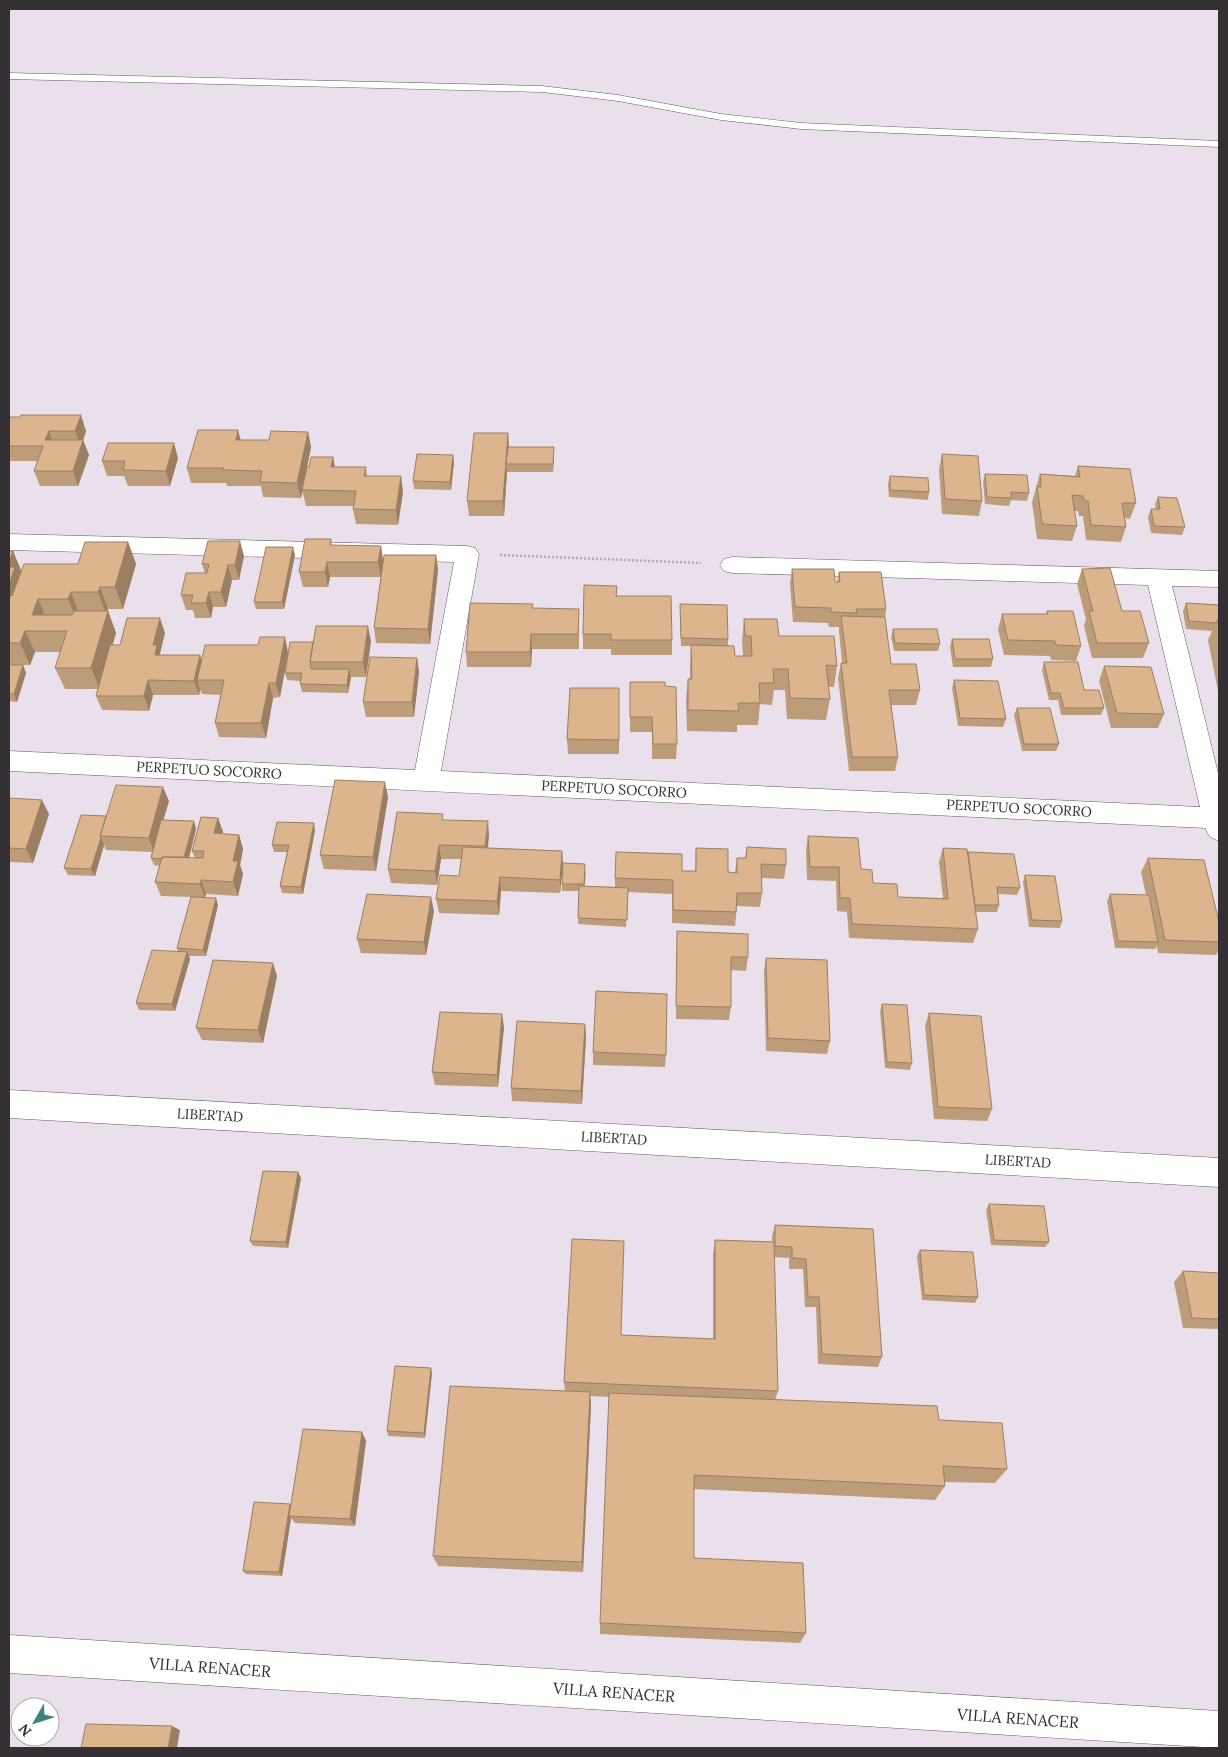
<svg xmlns="http://www.w3.org/2000/svg" width="1228" height="1757" viewBox="0 0 1228 1757" font-family="Lora,serif">
<rect width="100%" height="100%" fill="#eae0ec"/>
<g fill="none" stroke-linecap="round" stroke-linejoin="round">
<!-- service casing -->
<g stroke="#625963" stroke-width="1">
<path id="service" d="M9 73 542 86 618 95 721 114 801 123 1219 141V147L801 129 721 120 618 101 542 92 9 79Z"/>
</g>
<!-- minor casing -->
<g stroke="#625963" stroke-width="1">
<path id="minor" d="M9 534 467 546 475 548 479 554 441 771 1200 807 1148 585 732 573 724 571 720 565 724 559 732 557 1219 571V587L1172 586 1219 777V841L1210 837 1205 828 9 771V751L415 770 454 562 9 550Z
M9 1090 1219 1158V1187L9 1118Z
M9 1635 1219 1711V1748L9 1673Z"/>
</g>
<!-- path -->
<path stroke="#b1a9b2" stroke-width="2.5" stroke-dasharray="2 2" stroke-linecap="butt" d="M500 555 701 563"/>
<!-- service -->
<use href="#service" fill="#fff" fill-rule="evenodd"/>
<!-- minor -->
<use href="#minor" fill="#fff" fill-rule="evenodd"/>
</g>
<!-- wall -->
<path fill="#bd9c7a" d="M9 417 86 431 83 440 89 455 78 486H40L34 471 38 461H10L9 459Z
M308 432 311 447 307 467H309L333 457 335 467H366L367 476H401L403 492 398 525 356 524 353 509 354 506H306L302 490 306 472 301 498 263 497 261 486H227L226 483H191L187 468 241 440H269Z
M508 433 509 447 554 455 553 472H507L504 516H469L467 501Z
M942 454 982 501 979 516 942 514 939 469Z
M178 458 170 486H128L124 476H107L102 461Z
M454 462 451 490 414 489 413 481Z
M1078 466 1136 503 1130 519 1125 518 1126 527 1121 542 1086 540 1083 516H1079L1078 511H1074L1077 526 1072 541 1037 539 1032 502 1040 474 1075 476Z
M985 474 1029 493 1027 501 1011 500 1009 506 985 504 983 482Z
M890 476 929 492 928 500 889 497 888 484Z
M1158 497 1185 527 1182 535 1151 533 1148 517 1151 509H1156L1155 504Z
M331 539 332 545 381 546 383 561 436 555 438 570 430 644 376 643 374 628 381 577H330L328 587H303L299 572Z
M128 542 136 564 123 609H108L107 611H108L116 633 112 645H120L165 633 160 653V655L202 660 288 652 313 642 371 641 366 677H351L348 693 302 692 300 684V681L287 680 285 673 288 656 280 697 273 698 266 738 219 737 215 723 221 695 202 694 200 690 199 695H153L149 711 102 710 96 696 98 689H65L55 668 60 652H35L30 665H9V551H13L21 570 78 564Z
M295 555 284 609H256L254 602Z
M244 556 239 580H232L226 607H213L211 618H195L193 610H186L181 595 205 573 202 564Z
M792 569 835 582H837L839 572 886 609 885 618 891 664 920 690 916 705H891L898 757 895 771H849L838 678 841 663H842L839 631V627H829L828 623 793 622 790 584Z
M1082 569 1122 611 1149 643 1143 658H1092L1084 626 1086 619 1077 584Z
M617 586V596L672 640V655H611V649H583V634Z
M1186 603 1219 605V696L1208 640 1212 631 1186 629 1183 611Z
M680 604 728 639V645L735 656H743L742 641 744 619 837 666 834 687H828L830 699 826 720 787 719 785 690H774L772 705 760 704 758 725H737V732L687 731 686 700 688 679H690V666L691 646H681Z
M533 608 579 624V649H532L531 667H467L466 652Z
M1047 611 1081 646 1076 661 1051 660 1050 656 1004 655 998 629 1002 614H1046Z
M893 629 940 644 938 651H894L891 637Z
M952 639 993 659 991 667H953L950 647Z
M417 658 419 672 414 717H366L363 702Z
M1044 662 1084 690 1104 708 1101 715H1061L1058 700H1049L1042 670Z
M9 665H23L26 673 17 702 9 701Z
M1104 666 1164 714 1158 728H1111L1099 681Z
M954 680 1006 719 1003 727 958 726 952 688Z
M630 682 665 686 677 744 676 759H652V732H630Z
M619 688V754H568L567 739Z
M1017 708 1059 744 1056 751H1022L1014 715Z
M388 797 376 871 324 869 320 855Z
M9 798 49 814 33 863 9 862Z
M169 801 163 820 194 821 196 829 189 858H195L192 851 218 818 223 832 222 834 239 835 243 849 240 865 243 874 238 896 206 894 205 897 218 905 206 956H189L190 959 175 1011 139 1010 136 1003 178 951 177 948 191 897 161 896 155 882 160 866 154 865 151 858 152 852 106 850 104 845 95 876 68 875 64 868 106 816Z
M444 820 489 835 488 848 562 851 563 865 560 893 501 891 499 915 439 913 436 899 459 876 461 859H441L437 885 391 883 388 869Z
M315 830 303 894 282 893 280 886 287 852H274L272 845Z
M808 836 861 869 873 883 898 897 943 898 939 862 943 848 968 853 1020 888 1017 895 998 894 999 905 997 912H975L978 929 973 943 849 938 847 912 837 911 836 881 807 880 806 850Z
M747 847 786 865 784 879 762 878V893L760 907 737 906 735 926 672 923V894L628 892 626 927 578 924 579 891H562V884L586 871 585 886 615 887V878L682 871H695L696 848 728 872 735 873 737 858H745Z
M1148 858 1219 922V950L1216 955 1158 953 1157 946 1155 949 1115 948 1107 901 1110 894 1146 895 1141 872Z
M1025 875 1062 921 1060 928 1029 927 1023 882Z
M434 911 426 955 361 953 357 939Z
M677 931 748 957 746 971 731 970V1007L729 1020 676 1019Z
M766 958 830 1041 827 1054 766 1051 764 971Z
M277 976 263 1043 202 1040 196 1028Z
M882 1004 912 1063 910 1070 885 1068 880 1011Z
M929 1013 992 1109 987 1121 934 1119 925 1026Z
M585 1024 586 1037 582 1104 512 1101 511 1088Z
M504 1027 498 1087 435 1085 432 1072Z
M593 1052 666 1055 665 1067 593 1065Z
M298 1172 301 1178 288 1248 253 1246 250 1241Z
M989 1204 1049 1242 1045 1247 991 1245 986 1210Z
M775 1225 873 1229 882 1357 878 1367 818 1364 816 1307H805L803 1269H789V1258L774 1257 778 1391 775 1400 939 1420 1007 1469 995 1483 944 1482 945 1486 935 1500 694 1489V1558L806 1633 800 1643 600 1634V1623L609 1397 590 1396 591 1405 583 1572 438 1566 433 1556 565 1391 564 1382 622 1335 713 1339V1255L715 1240 772 1242V1236Z
M920 1250 978 1297 975 1303 922 1300 917 1256Z
M1183 1271 1219 1273V1329L1183 1328 1174 1282Z
M432 1373 425 1438 388 1436 387 1431Z
M362 1432 366 1441 355 1526 295 1523 291 1518 282 1576 246 1574 243 1571 291 1506Z"/>
<!-- shaded-wall -->
<path fill="#9a7f63" d="M81 415 86 431 81 447 75 431Z
M238 430 242 445 236 440Z
M49 431 54 447 45 440Z
M308 432 311 447 301 498 297 483Z
M508 433 509 449 506 464 507 472 504 516 503 501Z
M83 440 89 455 78 486 73 471Z
M174 443 178 458 170 486 166 471Z
M554 447V455L553 472V464Z
M453 455 454 462 451 490 450 482Z
M333 457 336 473 331 467Z
M401 476 403 492 398 525 396 510Z
M240 541 244 556 239 580 235 565Z
M128 542 136 564 123 609 115 587Z
M381 546 383 561 381 577 378 562Z
M293 547 295 555 284 609 282 602Z
M13 551 22 573 9 625V562Z
M436 555 438 570 430 644 428 629Z
M327 562 330 577 328 587 325 572Z
M228 565 232 580 226 607 221 592Z
M100 587 108 609 106 614 98 592Z
M71 592 79 614 77 621 68 599Z
M209 592 213 607 211 618 206 603Z
M38 599 47 620 32 615Z
M108 611 116 633 100 689 91 668Z
M160 618 165 633 160 653 162 660 155 655 153 645Z
M368 626 371 641 366 677 363 662Z
M25 631 35 652 30 665 20 643Z
M531 634 532 649 531 667 530 652Z
M285 637 288 652 280 697 276 683Z
M200 655 205 670 197 680 200 690 199 695 194 681Z
M417 658 419 672 414 717 412 702Z
M23 665 26 673 17 702 14 694Z
M349 669 351 677 348 693 347 685Z
M148 680 153 695 149 711 144 696Z
M269 683 273 698 266 738 261 723Z
M385 782 388 797 376 871 373 857Z
M163 787 169 801 154 852 149 838Z
M42 800 49 814 33 863 26 849Z
M218 818 223 832 219 847 214 833Z
M194 821 196 829 187 866 184 859Z
M488 821 489 835 486 860 485 846Z
M314 823 315 830 303 894 301 887Z
M239 835 243 849 240 865 243 874 238 896 233 882V861Z
M101 838 104 845 95 876 91 869Z
M439 845 441 859 437 885 435 871Z
M562 851 563 865 560 893V880Z
M500 877 501 891 499 915 497 901Z
M201 880 206 894 205 898 200 884Z
M431 897 434 911 426 955 424 942Z
M216 898 218 905 206 956 203 950Z
M187 952 190 959 175 1011 172 1004Z
M273 963 277 976 263 1043 258 1030Z
M502 1014 504 1027 498 1087 497 1075Z
M585 1024 586 1037 582 1104 581 1091Z
M298 1172 301 1178 288 1248 286 1242Z
M431 1368 432 1373 425 1438 424 1433Z
M590 1392 591 1405 583 1572 582 1562Z
M362 1432 366 1441 355 1526 350 1519Z
M290 1504 292 1508 289 1516 291 1518 282 1576 279 1572Z
M172 1726 180 1730 177 1748H168Z"/>
<!-- building -->
<path fill="#dcb58e" stroke="#9a7f63" d="M21 415H81L75 431H49L45 440H83L73 471H34L43 446H9V417H20Z
M198 430H238L236 440H269L271 431 308 432 297 483 260 482 262 471 223 470 224 468H187Z
M474 433H508L503 501H467Z
M108 443H174L166 471 123 470 125 461H102Z
M508 447H554L553 464H506Z
M417 454 453 455 450 482 413 481Z
M942 454 978 456 982 501 945 499Z
M311 457H333L331 467H366L364 476H401L396 510 353 509 356 491 302 490 307 467H309Z
M1078 466 1130 469 1136 503H1122L1126 527 1091 525 1088 501 1084 500 1083 496 1072 495 1077 526 1042 524 1037 486 1041 487 1040 474 1080 477Z
M985 474 1027 475 1029 493 1011 492V498L987 497Z
M890 476 928 478 929 492 890 490Z
M1158 497 1177 498 1185 527 1154 526 1151 509H1160Z
M305 539H331L330 545 381 546 378 562H327L325 572H299Z
M208 541H240L235 565H228L221 592H209L206 603H191L193 595H181L186 573H207L209 564H202Z
M85 542H128L115 587H100L98 592H71L68 599H38L32 615H72L74 611H108L91 668H55L67 631H25L20 643H9V596H12L24 564H78Z
M266 547H293L282 602H254Z
M9 551H13L9 562Z
M384 555H436L428 629 374 628Z
M9 567H15L9 585Z
M1110 568 1122 611H1140L1149 643H1097L1089 611H1093L1082 569Z
M792 569H834L835 582H840L839 572H881L886 609H856L857 613 831 612V608L795 607Z
M584 585 617 586 616 596H671L672 640H611V634H583Z
M470 603 533 604 532 608 579 609 578 634H531L530 652H466Z
M1186 603 1219 605V619H1218L1216 623 1189 621Z
M680 604 727 605 728 639 681 638Z
M1047 611H1073L1081 646 1056 645 1055 641 1008 640 1002 614H1048Z
M841 616 885 617 891 664H916L920 690H889L898 757H852L841 663H847Z
M127 618H160L153 645H157L155 655H200L194 681 148 680 144 696H96L110 645H120Z
M744 619H777L779 636H834L837 666 826 665 830 699 790 698 788 669H773L774 683H759L760 703H738L739 711 688 710V679H692L691 645 734 646 735 656H752L751 636H745Z
M316 626H368L363 662H310Z
M893 629H937L940 644 895 643Z
M260 637H285L276 683H269L261 723H215L224 680H197L205 645H258Z
M952 639H989L993 659H955Z
M290 642H313L310 662 311 669H349L347 685 300 684 302 673H285Z
M370 657 417 658 412 702H363Z
M1044 662H1078L1084 690H1099L1104 708H1064L1060 693H1051Z
M9 665H23L14 694H9Z
M1104 666 1151 667 1164 714 1117 713Z
M954 680 998 681 1006 719 960 718Z
M630 682H665V686L676 687 677 744H653L652 717H630Z
M570 688H619V740L567 739Z
M1017 708H1050L1059 744H1024Z
M335 780 385 782 373 857 320 855Z
M116 785 163 787 149 838 100 836Z
M9 798 42 800 26 849 9 848Z
M397 812 443 814 442 820 488 821 485 846 439 845 435 871 388 869Z
M81 815 106 816 100 836 101 838 91 869 64 868Z
M201 817 218 818 214 833 239 835 233 861H238L233 882 201 880 200 884 155 882 162 857 203 858 204 851H192Z
M161 820 194 821 184 857H162V859L151 858Z
M277 822 314 823 301 887 280 886 289 845H272Z
M808 836 858 838 861 869 872 870 873 883 897 884 898 897 948 899 943 848 967 849 978 929 852 924 850 898H840L839 867H810Z
M463 847 562 851 560 880 500 877 497 901 436 899 440 875 459 876Z
M747 847 786 849V865L761 864 762 893H737L736 912 673 910V880L615 878 616 852 682 854V871H696V848L728 849V872L737 873V858H746Z
M968 852 1014 854 1020 888 997 887 999 905H975Z
M1148 858 1204 860 1219 922V942L1165 940Z
M563 863 585 864 584 884H562Z
M1025 875 1055 876 1062 921 1032 920Z
M579 886 628 888 627 920 578 918Z
M367 894 431 897 424 942 357 939Z
M1110 894 1149 895 1158 942 1118 941Z
M191 897 216 898 203 950 177 948Z
M677 931 748 934V957H731V1007L676 1006Z
M152 950 187 952 172 1004 136 1003Z
M766 958 827 960 830 1041 768 1038Z
M213 960 273 963 258 1030 196 1028Z
M596 991 667 994 666 1055 593 1052Z
M882 1004 907 1005 912 1063 887 1062Z
M440 1012 502 1014 497 1075 432 1072Z
M929 1013 981 1016 992 1109 938 1107Z
M517 1021 585 1024 581 1091 511 1088Z
M263 1171 298 1172 286 1242 250 1241Z
M989 1204 1044 1206 1049 1242 994 1240Z
M775 1225 873 1229 882 1357 822 1354 819 1297H808L806 1259 792 1258V1247L775 1246Z
M572 1239 624 1241 621 1335 715 1339V1240L774 1242 778 1391 564 1382Z
M920 1250 973 1252 978 1297 924 1295Z
M1183 1271 1219 1273V1319L1192 1318Z
M395 1366 431 1368 424 1433 387 1431Z
M450 1386 590 1392 582 1562 433 1556Z
M609 1393 937 1406 939 1420 1002 1423 1007 1469 943 1466 945 1486 694 1475V1558L803 1563 806 1633 600 1623Z
M303 1429 362 1432 350 1519 289 1516Z
M254 1502 290 1504 279 1572 243 1571Z
M86 1724 172 1726 168 1748H81Z"/>
<g text-anchor="middle" dominant-baseline="central" stroke-width="5" stroke-linejoin="round" paint-order="stroke">
<!-- street labels -->
<g font-size="14" fill="#343034" stroke="#fff">
<text transform="translate(209 770) rotate(3)">PERPETUO SOCORRO</text>
<text transform="translate(614 789) rotate(3)">PERPETUO SOCORRO</text>
<text transform="translate(1019 808) rotate(3)">PERPETUO SOCORRO</text>
<text transform="translate(210 1115) rotate(3)">LIBERTAD</text>
<text transform="translate(614 1138) rotate(3)">LIBERTAD</text>
<text transform="translate(1018 1161) rotate(3)">LIBERTAD</text>
</g>
<!-- near-street labels -->
<g font-size="16" fill="#343034" stroke="#fff">
<text transform="translate(210 1667) rotate(4)">VILLA RENACER</text>
<text transform="translate(614 1692) rotate(4)">VILLA RENACER</text>
<text transform="translate(1018 1718) rotate(4)">VILLA RENACER</text>
</g>
</g>
<!-- border -->
<rect width="1228" height="1757" fill="none" stroke="#343034" stroke-width="20"/>
<!-- north arrow -->
<g transform="translate(35 1722) rotate(231)"><circle r="24" fill="#ffffff" stroke="#aeacae"/>
<path d="M0-4L9 19L0 12L-9 19Z" fill="#3d847e"/>
<text y="-8" font-size="14" font-weight="bold" text-anchor="middle" fill="#343034">N</text>
</g>
</svg>
